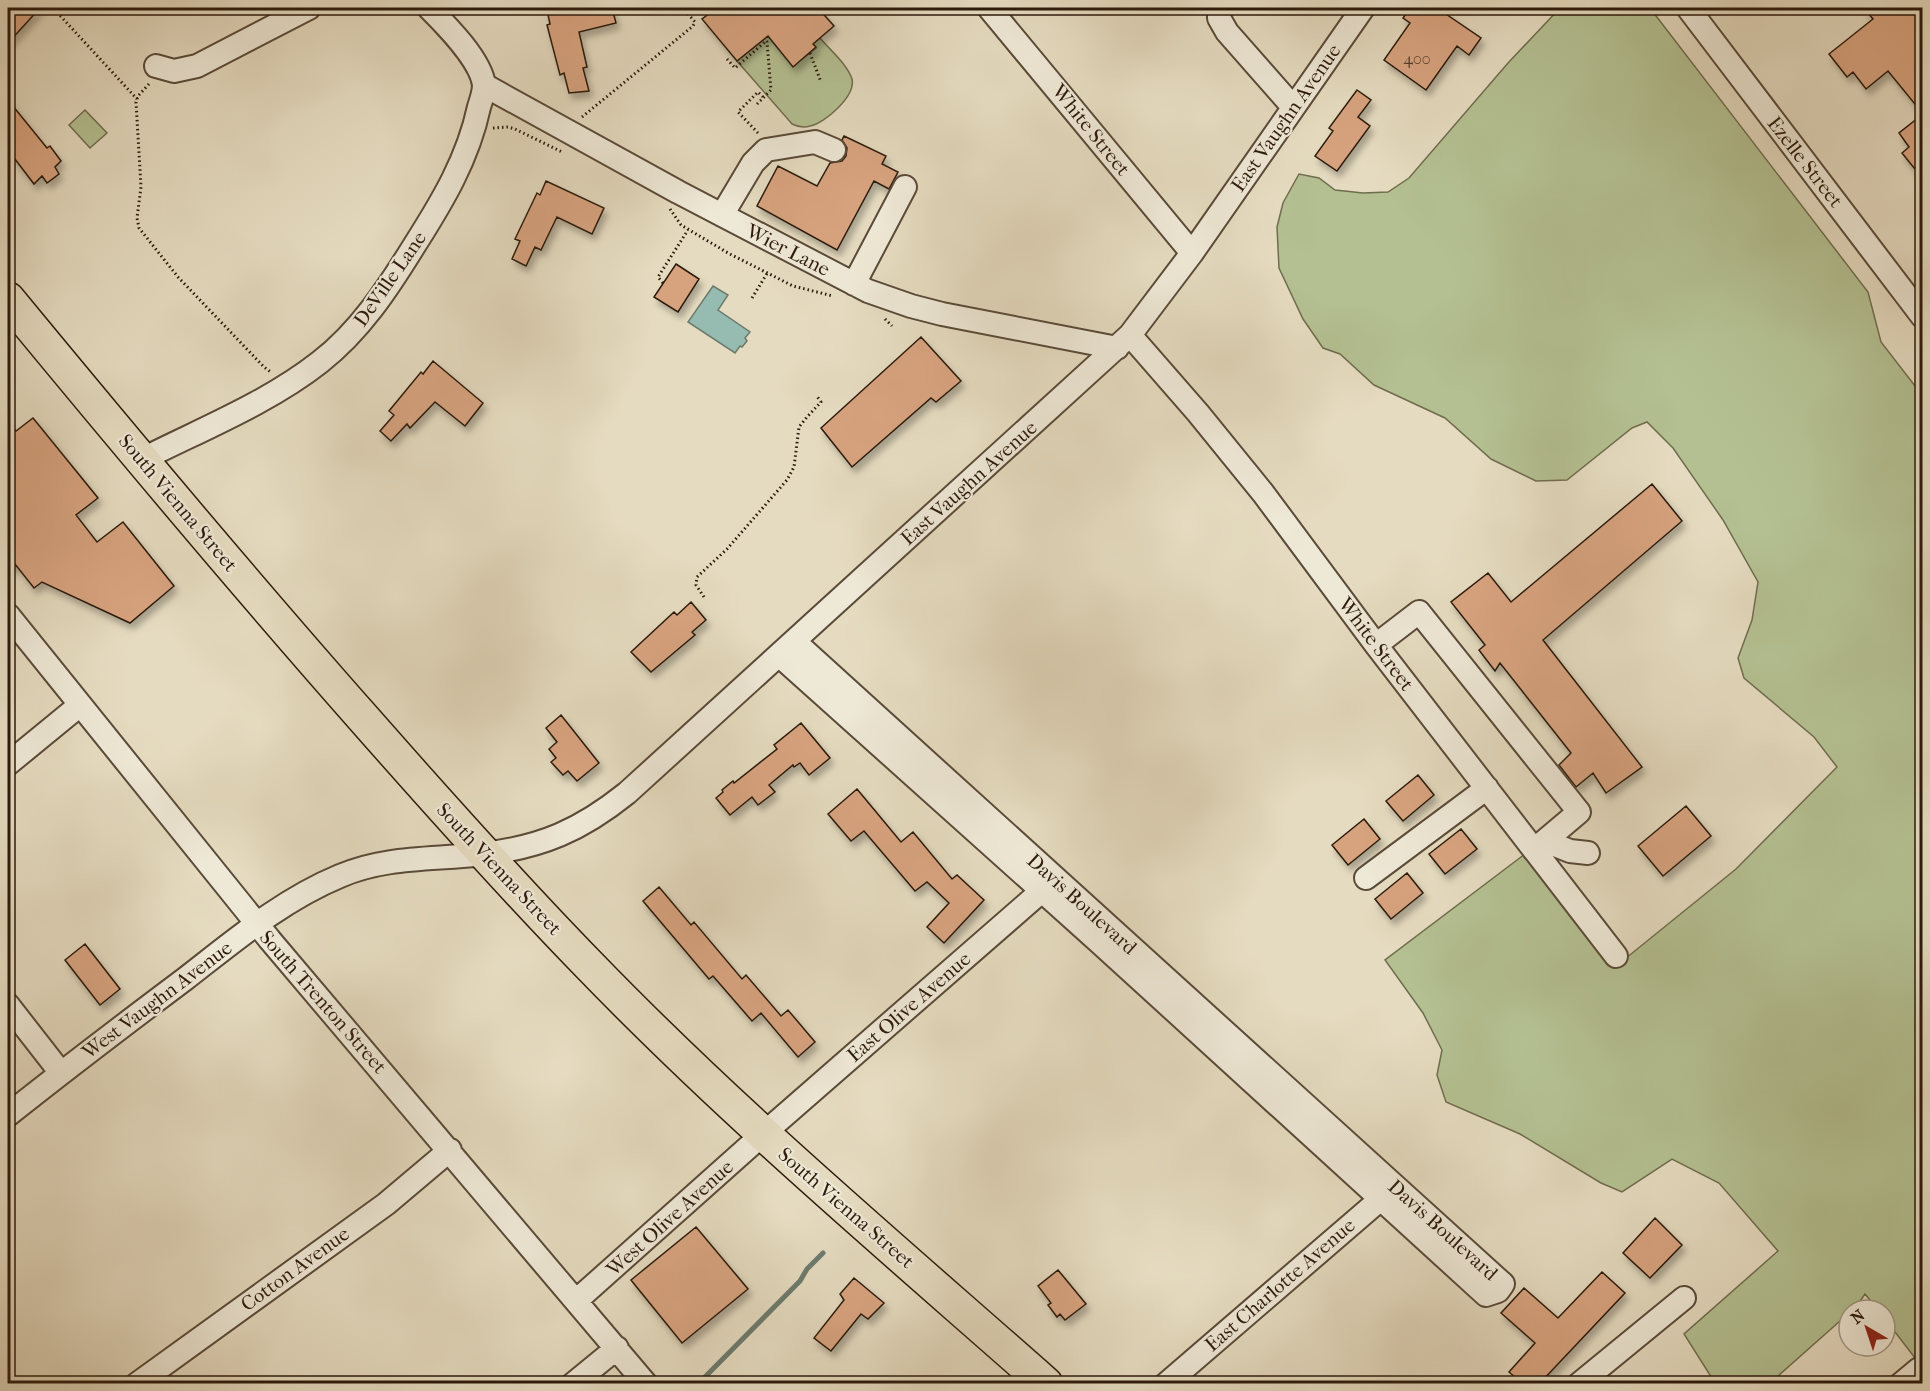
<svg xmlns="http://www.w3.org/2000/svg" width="1930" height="1391" viewBox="0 0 1930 1391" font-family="'IM FELL French Canon',serif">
<defs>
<filter id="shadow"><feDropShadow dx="3.5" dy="6" stdDeviation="3" flood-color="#0004"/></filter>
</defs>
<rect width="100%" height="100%" fill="#e5dbc0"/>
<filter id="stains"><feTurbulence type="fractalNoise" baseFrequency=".00333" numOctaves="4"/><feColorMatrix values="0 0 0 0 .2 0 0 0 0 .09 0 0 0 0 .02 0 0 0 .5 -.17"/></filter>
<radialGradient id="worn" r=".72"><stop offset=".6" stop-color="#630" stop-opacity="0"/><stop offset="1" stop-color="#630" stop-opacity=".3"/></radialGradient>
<!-- green -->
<path fill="#b4c092" stroke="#706d4e" stroke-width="1.5" d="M1560 8H1650L1868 292 1881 342 1922 395V1367L1885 1319V1310H1878L1865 1294 1856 1307 1849 1310V1313L1770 1383H1715L1684 1334 1778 1251 1719 1183 1672 1159 1622 1192 1601 1183 1520 1134 1446 1102 1437 1075 1442 1050 1423 1013 1385 960 1525 854 1615 967 1736 869 1837 767 1814 737 1744 678 1738 658 1752 620 1758 582 1723 520 1673 448 1647 422 1632 428 1567 480 1536 481 1491 459 1445 418 1374 385 1340 354 1323 348 1303 319 1279 268 1277 227 1283 203 1299 174 1319 178 1335 190 1363 193 1388 192 1409 178 1508 63Z
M768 36 793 66 816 48 813 44 820 38C830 50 847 64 852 79 856 96 825 123 810 126 804 128 798 127 792 124L737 61Z
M85 110 107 133 90 148 69 125Z"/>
<!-- water -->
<path fill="#96bbb0" stroke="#6c7b6e" stroke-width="1.5" d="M713 286 728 295 718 310 750 332 745 338 747 341 742 347 740 346 735 353 688 322Z"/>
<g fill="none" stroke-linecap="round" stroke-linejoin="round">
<!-- stream -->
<path stroke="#6c7b6e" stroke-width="5" d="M698 1384 800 1281 807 1269 823 1253"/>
</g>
<!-- building -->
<path fill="#d7a37f" stroke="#2c1a0b" stroke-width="1.5" filter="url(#shadow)" d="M8 8H40L8 43Z
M558 8H612L616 23 579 32 587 67 583 68 589 91 569 93 564 73 560 75 547 25 550 24 547 10Z
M717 8H818L834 26 813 44 816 47 793 67 768 36 737 61 702 19Z
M1410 8H1437L1481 38 1469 55 1457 46 1426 90 1384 60 1410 23 1403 18Z
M1864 8H1923V114L1888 71 1866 89 1853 72 1847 77 1829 54 1873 19Z
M1357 90 1371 100 1358 117 1370 126 1337 171 1315 156 1333 131 1329 128Z
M8 100 47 148 50 146 61 161 55 167 59 174 47 183 42 176 34 184 8 150Z
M1923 114V179L1902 153 1909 147 1899 133Z
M844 136 886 156 882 164 898 172 889 189 874 181 837 250 757 206 778 166 817 186 830 163 842 161 846 156 847 148 842 140Z
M546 181 604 208 592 234 557 217 541 250 535 247 526 266 512 259 520 241 515 239 537 193 540 195Z
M676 264 699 279 678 312 654 297Z
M921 337 961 381 936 402 931 398 852 467 821 428Z
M433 361 483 403 465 426 435 402 410 428 407 424 391 441 380 431 394 415 389 411 421 372 423 374Z
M33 418 98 498 76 515 97 542 123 522 174 586 130 623 42 582 34 588 15 564 8 570V422L16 431Z
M1652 484 1682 521 1543 640 1642 767 1606 793 1593 773 1576 787 1559 765 1571 753 1500 663 1495 671 1479 650 1485 645 1451 602 1488 573 1511 602Z
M691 602 706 620 692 632 695 635 651 672 631 652 674 612 677 615Z
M561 715 599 763 577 781 568 771 563 775 551 762 556 758 549 749 557 742 546 728Z
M801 723 830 758 809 775 800 763 794 767 793 765 769 785 775 792 758 805 752 797 730 815 716 798 723 792 722 790 733 781 734 783 777 749 774 745Z
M1418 775 1434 795 1403 821 1386 801Z
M857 789 901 842 913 832 952 879 957 875 984 900 944 943 927 927 949 903 927 882 915 891 864 831 851 841 828 814Z
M1686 806 1711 836 1663 876 1638 846Z
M1364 819 1380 839 1348 865 1332 845Z
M1461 829 1477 849 1445 874 1429 854Z
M1407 873 1423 893 1391 919 1375 899Z
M659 887 691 925 694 922 742 979 746 975 781 1016 788 1010 815 1042 798 1057 761 1013 752 1021 713 976 709 979 643 901Z
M85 944 120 989 100 1005 65 960Z
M1655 1218 1682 1245 1650 1278 1623 1253Z
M696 1227 748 1289 682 1343 631 1280Z
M1058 1270 1086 1304 1065 1320 1060 1314 1057 1317 1048 1305 1051 1303 1038 1286Z
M1602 1272 1625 1293 1540 1383H1522L1509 1372 1535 1343 1501 1313 1524 1288 1558 1318Z
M854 1278 884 1303 868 1319 861 1314 831 1351 814 1338 844 1300 840 1294Z"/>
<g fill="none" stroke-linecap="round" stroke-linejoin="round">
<!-- minor casing -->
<g stroke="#5a4a38" stroke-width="26">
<path id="minor" d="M989 8 1192 253
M1219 8V18L1227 32 1293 107
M1688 8 1922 316
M156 66 174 71 197 66 309 8
M484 85 678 192 868 291 911 306 942 314 1117 348
M722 215 753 163 766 150 815 142 834 150
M854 284 905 187
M1130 335 1198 413 1263 493 1376 645 1616 956
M141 460C200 430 268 403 320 362 360 331 388 288 414 246 442 202 468 159 479 107 481 101 484 91 484 85 481 60 446 25 429 8
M8 615 270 940 646 1384
M1376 645 1419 612 1579 812 1534 850
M780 656 1099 942 1486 1295 1498 1291 1503 1284 795 642
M8 764 80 705
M1545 841 1570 851 1588 853
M1366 878 1487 788
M8 1005 61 1073
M8 1115C66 1069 125 1024 185 979 234 941 282 900 340 876 386 856 434 860 483 854 542 847 581 830 627 793L1130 335 1192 253 1363 8
M577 1300 762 1135 1052 882
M137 1384 386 1204 450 1150
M573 1384 617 1348
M1166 1384 1390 1191
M1579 1384 1684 1298
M1901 1384 1919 1369"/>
</g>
<!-- highway casing -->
<g stroke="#2c1a0b" stroke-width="36">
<path id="highway" d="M8 299C125 441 243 582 365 720 438 803 512 886 589 965 733 1114 891 1247 1046 1384"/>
</g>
<!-- path -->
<path stroke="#2c1a0b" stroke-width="3" stroke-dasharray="1.5 3" stroke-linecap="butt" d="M54 9 137 99
M810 53 821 82
M727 59 735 68 766 41
M149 84 138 96 136 102 141 187 137 218 139 228 178 277 264 367 272 373
M757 104 771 90 767 42 764 39
M582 117 693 26 695 22 683 8
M493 128 508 127 515 129 562 152
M758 133 738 112 758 92 763 97
M670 209 681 225 728 253 793 286 833 296
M663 283 658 277 688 230
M752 298 768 272
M885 319 892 326
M704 597 696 585 697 577 727 549 787 480 794 467 799 427 807 417 821 402 816 395"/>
<!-- minor -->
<use href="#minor" stroke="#eee8d6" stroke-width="22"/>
<!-- highway -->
<use href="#highway" stroke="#e5dbc0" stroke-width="33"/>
</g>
<g text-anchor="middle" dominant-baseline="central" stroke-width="4.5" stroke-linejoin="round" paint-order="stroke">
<!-- number labels -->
<g font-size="16" fill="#573c28">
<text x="1417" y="58">400</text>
</g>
<!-- street labels -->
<g font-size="20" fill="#2c1a0b" stroke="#eee8d6">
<text transform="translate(1286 118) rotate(-55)">East Vaughn Avenue</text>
<text transform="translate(1091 130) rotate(51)">White Street</text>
<text transform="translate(1805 162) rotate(52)">Ezelle Street</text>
<text transform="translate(788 250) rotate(27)">Wier Lane</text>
<text transform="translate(390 279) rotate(-55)">DeVille Lane</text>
<text transform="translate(969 483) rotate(-42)">East Vaughn Avenue</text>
<text transform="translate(178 503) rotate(50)">South Vienna Street</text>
<text transform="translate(1376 644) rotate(53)">White Street</text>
<text transform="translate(499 869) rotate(47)">South Vienna Street</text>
<text transform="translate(1082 904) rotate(42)">Davis Boulevard</text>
<text transform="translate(157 1000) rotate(-37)">West Vaughn Avenue</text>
<text transform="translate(323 1002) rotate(49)">South Trenton Street</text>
<text transform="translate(909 1007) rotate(-41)">East Olive Avenue</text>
<text transform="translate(846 1208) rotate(41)">South Vienna Street</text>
<text transform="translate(670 1218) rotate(-42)">West Olive Avenue</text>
<text transform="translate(1443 1230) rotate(42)">Davis Boulevard</text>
<text transform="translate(295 1269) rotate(-36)">Cotton Avenue</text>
<text transform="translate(1280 1285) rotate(-41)">East Charlotte Avenue</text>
</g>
</g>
<!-- margin -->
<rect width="1930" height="1391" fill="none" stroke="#e5dbc0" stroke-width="30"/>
<rect x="9" y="9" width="1912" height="1373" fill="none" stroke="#2c1a0b" stroke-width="3"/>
<rect x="15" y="15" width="1900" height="1361" fill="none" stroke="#2c1a0b" stroke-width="1.5"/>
<!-- north arrow -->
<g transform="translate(1867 1328) rotate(321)"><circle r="28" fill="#eee8d6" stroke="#a09685" stroke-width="1.5"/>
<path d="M0-4.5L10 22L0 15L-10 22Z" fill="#8f2418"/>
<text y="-9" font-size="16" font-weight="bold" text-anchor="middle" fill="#2c1a0b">N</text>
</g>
<rect width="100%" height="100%" filter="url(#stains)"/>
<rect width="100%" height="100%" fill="url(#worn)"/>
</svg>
